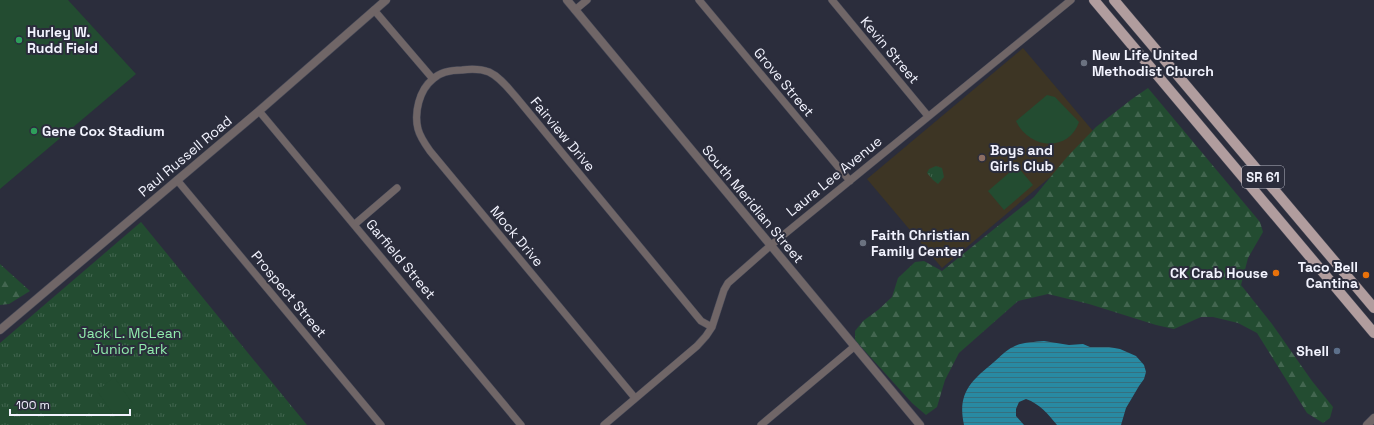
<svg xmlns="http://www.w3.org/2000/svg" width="1374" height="425" viewBox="0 0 1374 425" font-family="'Space Grotesk',sans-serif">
<defs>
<pattern id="forest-firs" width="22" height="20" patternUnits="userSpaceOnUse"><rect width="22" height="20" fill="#234c31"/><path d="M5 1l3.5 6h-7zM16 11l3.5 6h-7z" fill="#436650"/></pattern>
<pattern id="park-tufts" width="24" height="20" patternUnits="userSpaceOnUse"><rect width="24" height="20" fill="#234c31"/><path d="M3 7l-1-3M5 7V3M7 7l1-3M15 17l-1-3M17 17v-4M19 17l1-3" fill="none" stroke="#436650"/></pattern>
<pattern id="water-rules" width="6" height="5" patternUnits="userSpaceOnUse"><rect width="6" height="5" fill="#288aa3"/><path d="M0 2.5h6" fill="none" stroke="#357080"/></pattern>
</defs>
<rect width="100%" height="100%" fill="#2b2d3c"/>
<!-- education -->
<path fill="#3d3524" d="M1023 48 1098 137 942 268 867 179Z"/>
<!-- forest -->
<path fill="url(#forest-firs)" d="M1148 88 1260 222 1263 232 1248 258 1241 285 1272 324 1312 381 1333 407 1330 418 1323 423 1307 413 1257 333 1238 323 1213 317H1201L1174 329 1156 325 1089 304 1048 294 1018 301 959 353 945 380 937 407 926 415 912 403 855 340V331L863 321 878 310 892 297 898 278 915 262 924 261 942 271 1034 197 1067 157 1096 127 1132 99Z
M0 264 30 291 9 304 0 305Z"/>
<!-- park -->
<path fill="url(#park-tufts)" d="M936 166 942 168 944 177 938 184 933 180 927 173 929 169Z
M141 222 307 425H0V343Z"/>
<!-- garden -->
<path fill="#234c31" d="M0 0H68L136 74 0 189Z
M1047 95 1055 97 1079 122C1068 153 1029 149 1016 121Z
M1017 166 1033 185 1004 210 988 191Z
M114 377 133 404 116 418 97 391Z"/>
<!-- water -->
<path fill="url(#water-rules)" d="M1044 341 1069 345 1083 344 1090 347H1109L1120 349 1136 356 1144 365 1146 372 1144 379 1139 386 1126 408 1121 425H1057C1048 414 1040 404 1026 399L1019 402 1016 409V416L1024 425H964C957 393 971 381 994 362 1000 357 1006 350 1013 347 1022 342 1034 342 1044 341Z"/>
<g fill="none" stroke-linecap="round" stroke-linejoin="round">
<!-- minor casing -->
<g stroke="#474957" stroke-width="8">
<path id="minor" d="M699 0 850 181
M832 0 928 116
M374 10 433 79
M575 10 587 0
M259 111 521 425
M177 180 381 425
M355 224 397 188
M635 398 430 151C425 144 420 137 418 129 414 113 419 90 433 79 440 72 452 70 462 70 470 69 481 69 489 72 500 77 508 88 516 97L701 321 712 327
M604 425 697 346 706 336 712 327 724 290 728 283 770 246 1071 0
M761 425 855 346"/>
</g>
<!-- tertiary casing -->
<g stroke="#474957" stroke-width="9">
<path id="tertiary" d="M567 0 920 425
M0 330 259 111 386 0
M1367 425 1374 418"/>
</g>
<!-- primary casing -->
<g stroke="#474957" stroke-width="11">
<path id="primary" d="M1094 0 1374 333
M1114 0 1374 308"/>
</g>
<!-- minor -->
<use href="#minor" stroke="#706667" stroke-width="7"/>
<!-- tertiary -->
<use href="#tertiary" stroke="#706667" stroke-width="8"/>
<!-- primary -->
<use href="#primary" stroke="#b19d9e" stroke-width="10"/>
</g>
<!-- markers -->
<g fill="#2e9e5b" stroke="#2b2d3c" stroke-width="1.5">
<circle cx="19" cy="40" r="4"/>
<circle cx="34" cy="131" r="4"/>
</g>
<g fill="#6b7280" stroke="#2b2d3c" stroke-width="1.5">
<circle cx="1084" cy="63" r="4"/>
<circle cx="863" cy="243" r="4"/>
</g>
<circle fill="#8d6e63" stroke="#2b2d3c" stroke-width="1.5" cx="982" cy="158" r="4"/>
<g fill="#e8710a" stroke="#2b2d3c" stroke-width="1.5">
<circle cx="1276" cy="273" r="4"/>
<circle cx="1366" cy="275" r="4"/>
</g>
<circle fill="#5c6f8a" stroke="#2b2d3c" stroke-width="1.5" cx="1337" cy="351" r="4"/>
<g text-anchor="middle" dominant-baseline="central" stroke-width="4" stroke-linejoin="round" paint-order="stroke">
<!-- shield labels -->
<rect fill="#2b2d3c" stroke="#b6b8c4" stroke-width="1" x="1242" y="166" width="42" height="22" rx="3"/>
<g font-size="13" font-weight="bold" fill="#f2f3fe">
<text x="1263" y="177">SR 61</text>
</g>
<!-- poi labels -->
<g font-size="14" font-weight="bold" fill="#f2f3fe" stroke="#2b2d3c" text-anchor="start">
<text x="27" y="32">Hurley W.<tspan x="27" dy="16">Rudd Field</tspan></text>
<text x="1092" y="55">New Life United<tspan x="1092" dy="16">Methodist Church</tspan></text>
<text x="42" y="131">Gene Cox Stadium</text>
<text x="990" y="150">Boys and<tspan x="990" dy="16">Girls Club</tspan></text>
<text x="871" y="235">Faith Christian<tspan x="871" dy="16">Family Center</tspan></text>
<text x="1358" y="267" text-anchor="end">Taco Bell<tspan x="1358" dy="16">Cantina</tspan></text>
<text x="1268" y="273" text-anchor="end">CK Crab House</text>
<text x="1329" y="351" text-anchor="end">Shell</text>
</g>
<!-- street labels -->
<g font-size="14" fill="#f2f3fe" stroke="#2b2d3c">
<text transform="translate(890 50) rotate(50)">Kevin Street</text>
<text transform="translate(784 82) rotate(50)">Grove Street</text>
<text transform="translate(563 134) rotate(50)">Fairview Drive</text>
<text transform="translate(185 156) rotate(-40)">Paul Russell Road</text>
<text transform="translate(834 176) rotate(-39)">Laura Lee Avenue</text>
<text transform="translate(753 204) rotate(50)">South Meridian Street</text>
<text transform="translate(517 236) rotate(50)">Mock Drive</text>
<text transform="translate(401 259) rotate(50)">Garfield Street</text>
<text transform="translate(289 294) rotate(50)">Prospect Street</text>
</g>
<!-- park labels -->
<g font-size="14" fill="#91ecad" stroke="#2b2d3c">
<text x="130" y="333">Jack L. McLean<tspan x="130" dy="16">Junior Park</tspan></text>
</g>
</g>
<!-- scale -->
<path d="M10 409v6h120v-6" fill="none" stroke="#f2f3fe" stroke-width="2"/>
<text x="16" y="409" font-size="12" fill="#f2f3fe" stroke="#2b2d3c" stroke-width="3" paint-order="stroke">100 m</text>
</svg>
